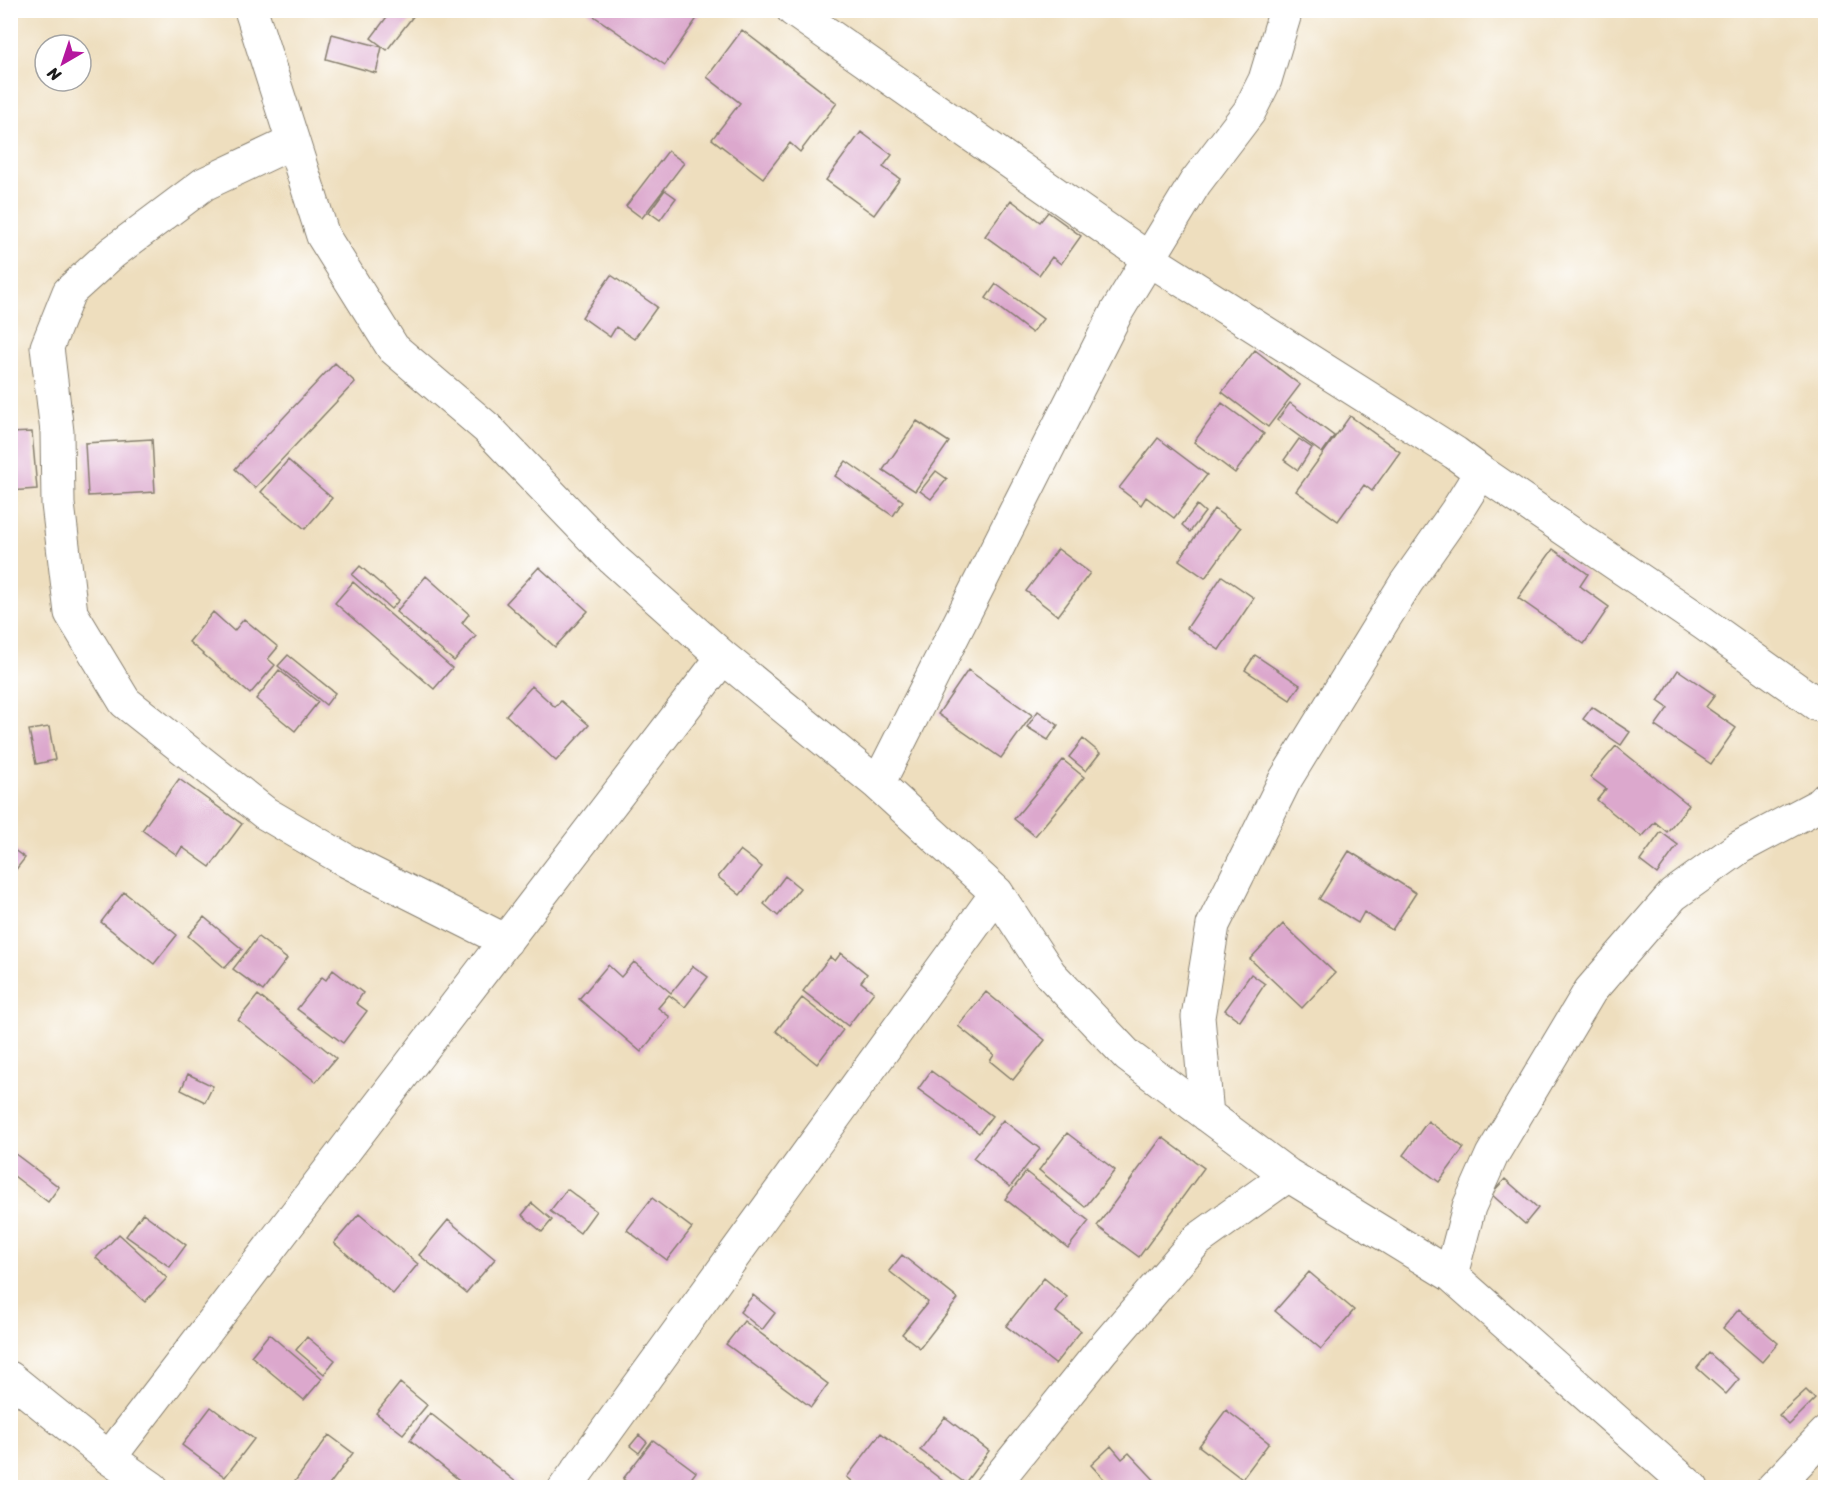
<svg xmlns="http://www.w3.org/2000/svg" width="1836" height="1498" viewBox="0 0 1836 1498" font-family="Sriracha,sans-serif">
<rect width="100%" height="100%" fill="#fff"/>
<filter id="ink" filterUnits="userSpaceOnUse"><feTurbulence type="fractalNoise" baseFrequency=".0167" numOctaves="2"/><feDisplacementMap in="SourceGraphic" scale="12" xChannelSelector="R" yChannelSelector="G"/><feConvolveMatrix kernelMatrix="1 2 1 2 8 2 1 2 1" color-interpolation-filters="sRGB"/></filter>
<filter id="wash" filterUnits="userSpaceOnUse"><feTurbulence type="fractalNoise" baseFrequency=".008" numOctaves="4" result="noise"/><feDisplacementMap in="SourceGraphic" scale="24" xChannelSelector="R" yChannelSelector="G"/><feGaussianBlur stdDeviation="1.35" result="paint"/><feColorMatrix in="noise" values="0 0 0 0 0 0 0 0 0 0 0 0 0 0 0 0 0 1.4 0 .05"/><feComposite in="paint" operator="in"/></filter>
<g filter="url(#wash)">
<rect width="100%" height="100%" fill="#eedebe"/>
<g id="blocks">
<!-- building -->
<path fill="#dca8cd" d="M392 10H408L414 15 387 50 371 38Z
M589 10H694L700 14 665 65 588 12Z
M742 30 837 103 800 152 790 143 763 178 712 139 740 103 707 77Z
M332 34 382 47 376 73 326 59Z
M861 132 892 155 883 167 900 179 874 215 826 180Z
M668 151 684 163 642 218 626 206Z
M665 190 676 198 660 220 649 212Z
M1011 200 1040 222 1048 212 1081 236 1061 264 1052 257 1039 275 985 236Z
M611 275 657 307 634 339 616 327 610 337 582 317Z
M996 284 1043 319 1032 333 986 298Z
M1255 350 1300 385 1268 427 1222 392Z
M335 363 355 382 255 488 235 469Z
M1222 403 1264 434 1235 473 1194 442Z
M1290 403 1334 436 1322 453 1277 420Z
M1350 416 1400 452 1372 491 1364 485 1338 521 1296 491Z
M917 421 949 442 915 491 883 470Z
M32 432 37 489 10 491V433Z
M1158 438 1207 475 1174 518 1146 497 1141 505 1119 488Z
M152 439 155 492 88 496 85 443Z
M1299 439 1312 448 1298 470 1284 460Z
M288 460 332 498 305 529 261 492Z
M846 461 903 501 893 516 835 476Z
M936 471 947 479 931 499 920 491Z
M1197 505 1205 512 1190 532 1182 525Z
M1214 509 1241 528 1205 578 1179 560Z
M1058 549 1090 573 1058 616 1026 591Z
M1553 549 1588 574 1580 586 1609 607 1584 644 1518 598Z
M360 566 399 600 391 609 352 575Z
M539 567 588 611 555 647 506 603Z
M426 576 469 614 462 623 476 636 454 661 396 612Z
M1222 576 1254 598 1219 650 1187 628Z
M353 582 452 668 434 689 335 603Z
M213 612 234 631 244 619 278 647 268 659 275 665 250 694 189 642Z
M288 655 335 693 326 705 278 666Z
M1255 655 1300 685 1290 700 1245 670Z
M279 670 318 702 295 731 256 699Z
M968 670 1032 715 1001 758 938 714Z
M1678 670 1715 695 1706 707 1736 728 1711 764 1655 726 1668 708 1658 701Z
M532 686 555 707 561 701 589 725 556 761 506 715Z
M1592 707 1630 732 1621 745 1583 719Z
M1038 711 1058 725 1048 740 1027 727Z
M49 727 55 760 36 764 29 730Z
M1083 739 1100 753 1086 771 1069 757Z
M1616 746 1689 805 1667 832 1655 822 1642 837 1597 800 1606 789 1590 777Z
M1063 760 1084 777 1035 836 1014 819Z
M179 779 242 824 210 867 182 847 177 855 142 830Z
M1661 832 1678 845 1657 874 1640 861Z
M10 847 25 858 10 877Z
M740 850 762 867 740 895 718 877Z
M1349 851 1416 893 1392 930 1364 912 1358 923 1319 899Z
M785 876 800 888 778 916 764 904Z
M124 892 177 935 154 964 101 922Z
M204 917 242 949 225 968 188 936Z
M1283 924 1335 973 1302 1008 1250 959Z
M258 937 287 959 263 991 233 969Z
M841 953 867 974 861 982 874 992 848 1026 803 991 830 957 835 961Z
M634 962 671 993 693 966 708 977 685 1007 669 995 658 1008 670 1017 641 1052 579 999 608 965 621 977Z
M333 970 363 993 356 1003 367 1011 343 1043 297 1009 322 977 326 980Z
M1251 974 1265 984 1240 1021 1225 1010Z
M986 992 1045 1040 1013 1080 990 1061 994 1055 958 1026Z
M258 995 336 1058 316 1082 238 1020Z
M802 998 843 1030 817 1064 776 1031Z
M931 1071 992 1116 979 1133 918 1089Z
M188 1074 213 1086 205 1102 181 1090Z
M1003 1120 1040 1149 1010 1187 973 1158Z
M1428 1121 1464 1148 1439 1182 1403 1155Z
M1067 1133 1115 1170 1085 1207 1039 1170Z
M1162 1137 1204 1168 1139 1257 1097 1226Z
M10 1150 59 1187 48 1202 10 1173Z
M1026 1172 1089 1221 1068 1248 1005 1199Z
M1505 1179 1538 1208 1525 1224 1491 1194Z
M567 1189 596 1211 580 1233 550 1211Z
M652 1198 692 1228 667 1260 627 1230Z
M532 1203 552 1220 542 1232 522 1215Z
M143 1213 186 1245 170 1267 126 1236Z
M359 1214 418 1264 393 1294 334 1243Z
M448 1220 495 1259 466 1293 419 1255Z
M119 1234 167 1278 145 1302 96 1258Z
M902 1255 958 1299 920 1348 902 1334 928 1302 889 1271Z
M1309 1272 1354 1310 1321 1349 1275 1311Z
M1044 1278 1067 1297 1056 1312 1081 1331 1055 1364 1006 1326Z
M753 1295 775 1313 762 1330 740 1312Z
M1739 1309 1778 1343 1762 1362 1723 1328Z
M744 1321 828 1384 811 1407 726 1344Z
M269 1334 322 1379 304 1400 251 1356Z
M307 1337 335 1360 324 1374 296 1350Z
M1709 1353 1739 1379 1726 1394 1697 1368Z
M400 1383 427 1405 403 1434 376 1413Z
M1806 1390 1815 1399 1789 1425 1779 1415Z
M211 1407 254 1439 225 1477 182 1445Z
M1226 1410 1269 1443 1242 1479 1199 1446Z
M430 1413 517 1483 513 1488H469L410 1440Z
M945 1417 989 1451 965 1483 920 1450Z
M881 1433 952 1488H861L847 1477Z
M329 1435 353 1453 327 1488H290Z
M639 1435 647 1442 639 1453 630 1446Z
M653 1440 696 1472 684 1488H634L623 1479Z
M1111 1446 1122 1459 1129 1453 1162 1488H1112L1091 1465Z"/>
</g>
</g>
<g filter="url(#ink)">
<use href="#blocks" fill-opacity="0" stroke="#857d6d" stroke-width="1.5"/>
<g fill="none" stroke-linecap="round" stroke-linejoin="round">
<!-- minor casing -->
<g stroke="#857d6d" stroke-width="35">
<path id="minor" d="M251 10 323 236 393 348 488 429 613 559 723 657 878 784 997 893 1050 974 1128 1056 1288 1175 1451 1275 1692 1488
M793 10 1149 259 1455 453 1481 472 1456 512 1406 583 1285 780 1213 925 1198 1017 1207 1115
M293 142 204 184 112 253 69 292 47 347 57 432 58 504 71 613 125 702 265 813 347 861 506 941
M1481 472 1703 623 1818 705 1826 706
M878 784 1117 311 1195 183 1249 112 1265 80 1286 10
M1451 1275 1469 1207 1492 1155 1590 991 1673 895 1740 847 1821 804 1826 799
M10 1378 109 1458 152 1488
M109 1458 723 657
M565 1488 997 893
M991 1488 1102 1350 1196 1241 1288 1175
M1773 1488 1826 1433"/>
</g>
<!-- minor -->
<use href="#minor" stroke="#fff" stroke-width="33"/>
</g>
</g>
<!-- margin -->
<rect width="1836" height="1498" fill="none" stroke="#fff" stroke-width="36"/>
<!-- north arrow -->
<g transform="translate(63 63) rotate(219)"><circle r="28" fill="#ffffff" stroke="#a4a4a4" stroke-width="1.5"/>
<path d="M0-4.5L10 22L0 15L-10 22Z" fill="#b5179e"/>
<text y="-9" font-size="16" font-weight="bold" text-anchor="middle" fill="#1c1c1c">N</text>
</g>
</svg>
